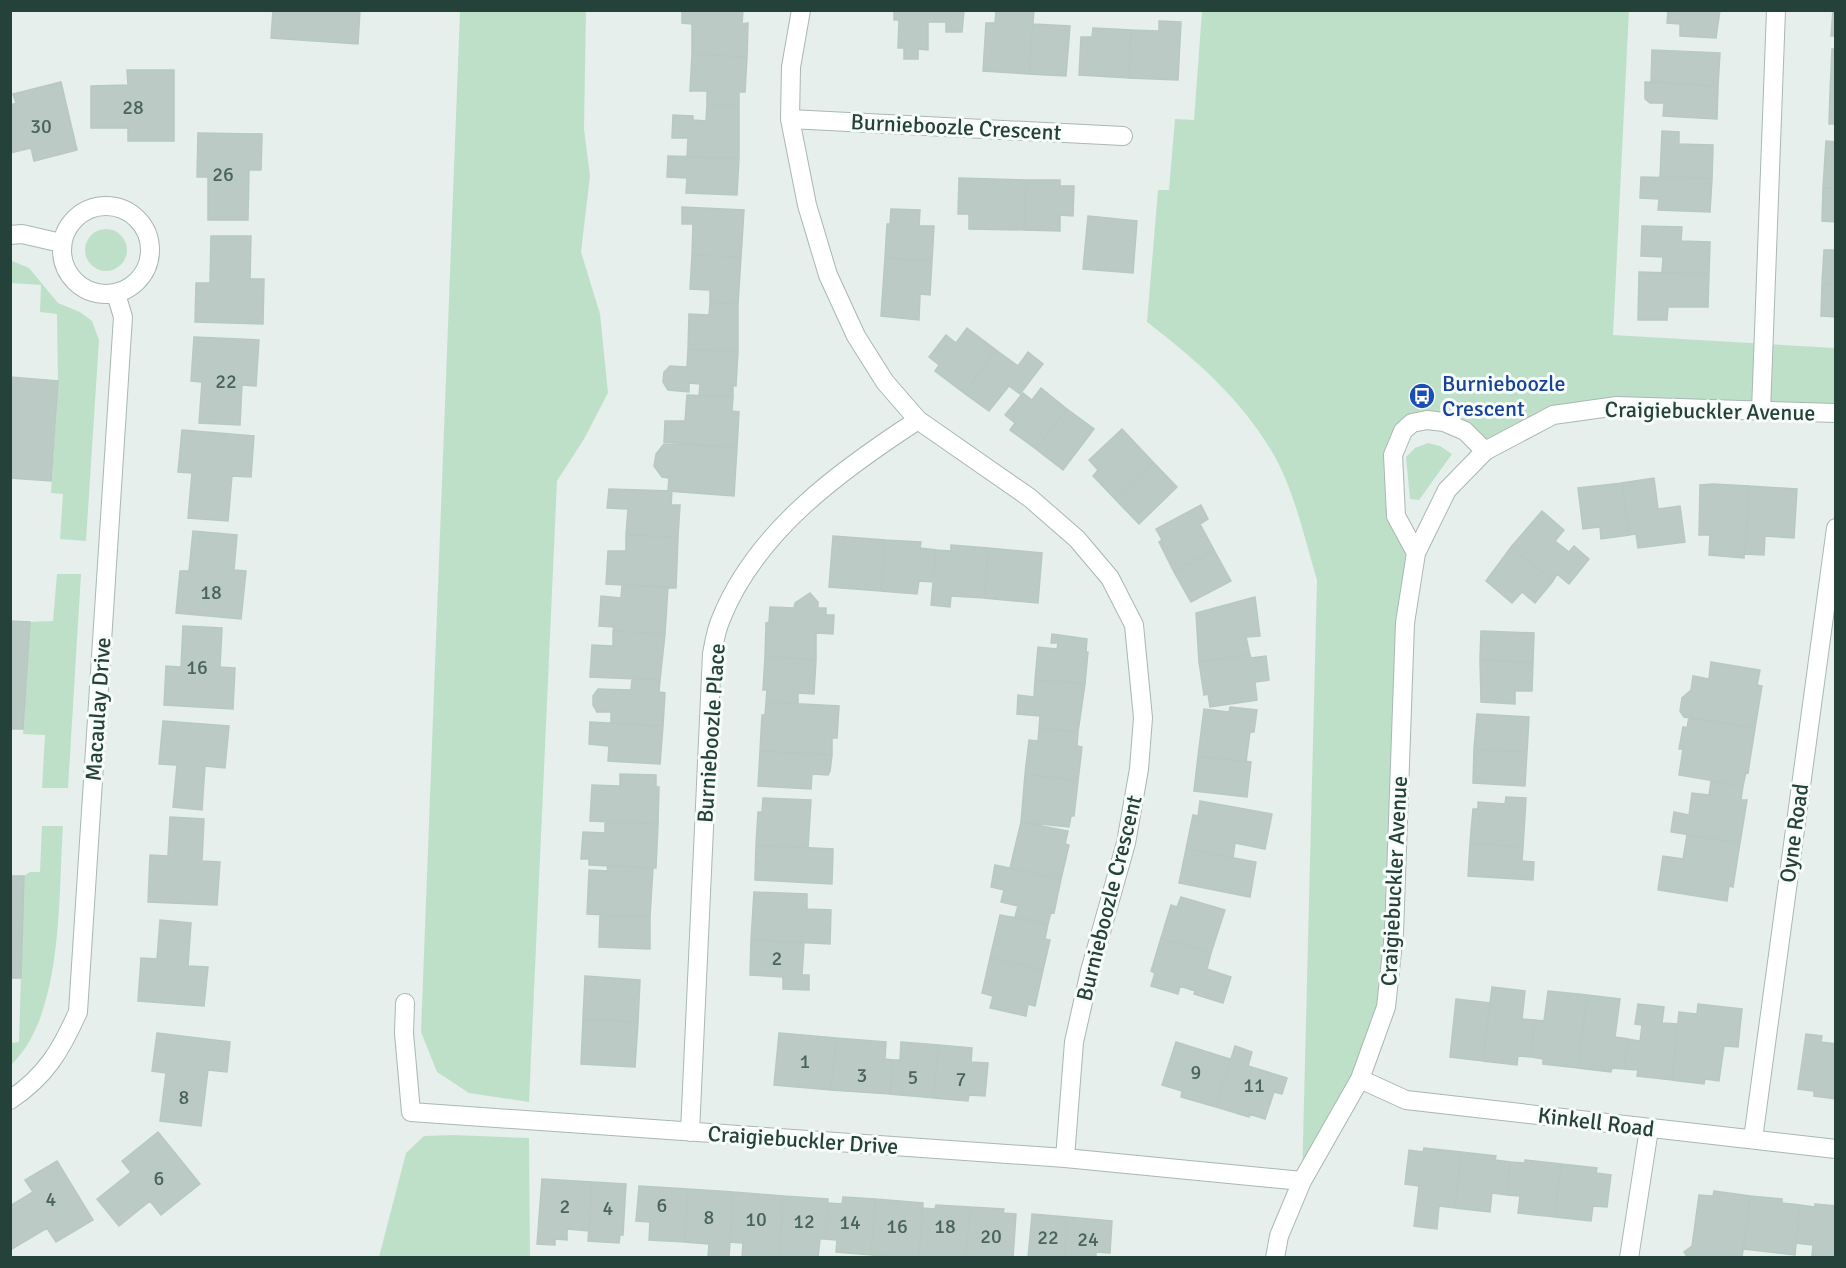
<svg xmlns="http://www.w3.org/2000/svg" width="1846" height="1268" viewBox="0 0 1846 1268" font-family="Signika,sans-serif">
<rect width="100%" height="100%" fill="#e6efeb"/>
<!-- green -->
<path fill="#bfe0c8" d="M1629 10 1613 335 1835 348V413L1553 415 1485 451 1444 422 1403 431 1396 515 1416 553 1386 1007 1302 1181 1317 580C1304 537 1294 488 1271 450 1239 397 1195 359 1147 322L1158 190H1169L1175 119 1194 120 1202 11Z
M460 11H586L584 129 590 176 581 252 600 314 608 393 584 439 557 481 529 1102 469 1093 437 1072 421 1032Z
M85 250a21 21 0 1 1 42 0a21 21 0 1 1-42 0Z
M10 260 29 268 58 303 80 312 92 321 99 340 86 541 60 539 63 494 51 493 58 381 57 314 40 312 41 285 11 283Z
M1428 443 1440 446 1452 454 1419 500 1410 499 1406 457 1415 448Z
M57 574H81L68 788H42L45 735 23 734 30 622 53 621Z
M42 826H63C58 896 64 1015 11 1065V1043L19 1042 24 876 30 872H40Z
M453 1135 529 1138 530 1257H379L406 1153 424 1136Z"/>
<!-- building -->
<path fill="#bbcac4" stroke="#b8c9c2" stroke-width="1.5" d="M273 10H360L358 44 271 38Z
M682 10H743L742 24 748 23 747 57 692 54V24L682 23Z
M894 10H964L962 32H946V22H928V50L918 49V59H904V48H898L899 20H894Z
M996 10H1034L1029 74 983 71 986 23H995Z
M1668 10H1720L1716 38 1680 36V24L1667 23Z
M1833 10H1836V36H1831Z
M1159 21 1181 22 1178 80 1129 78 1131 30 1159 31Z
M1033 24 1070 26 1066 76 1029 74Z
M1093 28 1131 30 1129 78 1079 75 1081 37H1092Z
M1832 49H1836V94L1830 93Z
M1652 50 1720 53 1718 86 1651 82Z
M692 54 747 57 745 92H739V106L707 105V91H690Z
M127 70H174V141H128V128H91V86L128 85Z
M61 82 77 150 34 161 31 148 10 153V105L16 103 13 94Z
M1645 82 1718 86 1717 119 1663 116 1664 103H1650L1645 99Z
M1830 93 1836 94V124H1829Z
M707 105 739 106V158L687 157 688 138H672L673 115 693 116V120L706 121Z
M1662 131 1679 132V144L1713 145 1712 179 1660 177Z
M198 133 262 134 261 170H249L248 220H208V177H197Z
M1826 141 1836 142V188H1823Z
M668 156 739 158 737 195 686 193 687 178 667 177Z
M1641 177 1712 179 1710 212 1658 210 1659 199 1640 198Z
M959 178 1026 180 1024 230 969 229V214H958Z
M1026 180H1060V186H1074L1073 216 1060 215V231L1024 230Z
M1823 188H1836V222L1822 221Z
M682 207 744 210 741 257 692 255 693 224H682Z
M891 209 920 210 919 226H934L932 261 885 258 887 224H890Z
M1088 216 1137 221 1133 273 1083 269Z
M1642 226 1682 227 1681 241 1710 242 1709 274 1662 273 1663 257 1641 256Z
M211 236H251L250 279H264L263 324 195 322 196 283H210Z
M1824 250H1836V284L1822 283Z
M692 255 741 257 738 304 710 302V290L690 289Z
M885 258 932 261 930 295 920 294 919 320 881 316Z
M1639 272 1709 274 1708 307H1668L1667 320H1638Z
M1822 283 1836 284V317L1821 316Z
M710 302 738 304V351L688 349 689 314 709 315Z
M967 328 996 350 964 393 935 371 939 365 929 357 946 335 956 343Z
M194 337 259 340 256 386 242 385 240 425 199 423 202 382 191 381Z
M688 349 738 351 736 386H733V397L699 396 700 384 689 383V392L668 390 663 382 664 372 670 366 687 367Z
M996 350 1018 366 1028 352 1043 364 1020 394 1009 386 989 411 964 393Z
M10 377 58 381 51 481 10 478Z
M1041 388 1067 409 1036 449 1010 430 1015 423 1005 415 1023 393 1032 400Z
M687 395 733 397 732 411 739 412 737 447 664 442 665 421H685Z
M1067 409 1094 429 1063 470 1036 449Z
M1122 429 1153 462 1115 499 1093 476 1098 470 1089 460Z
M182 430 254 436 251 477 232 476 228 521 188 518 192 473 178 472Z
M664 444 737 447 734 496 668 491 669 478 662 477 654 466 656 454Z
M1153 462 1177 487 1139 524 1115 499Z
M1654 478 1658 509 1680 506 1685 542 1638 548 1636 534 1629 535 1622 483Z
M1622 483 1629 535 1601 539 1600 527 1583 529 1578 488Z
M1713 484 1749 486 1744 558 1709 555 1710 535H1699L1700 485Z
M1749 486 1797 489 1794 538 1765 536 1764 555 1745 554Z
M609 489 672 491 671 505H680L678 537 626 535 628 509 607 508Z
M1201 505 1208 519 1200 524 1214 550 1174 572 1159 542 1162 540 1156 529Z
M1542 511 1564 530 1555 541 1569 552 1574 546 1589 559 1569 584 1557 574 1553 581 1511 547Z
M193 531 237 535 234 570 246 571 241 619 176 613 180 571H189Z
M626 535 678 537 676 588 606 584 608 551H626Z
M833 536 885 540 881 591 829 587Z
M885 540 921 542 920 548 936 550 933 582 919 581 917 594 881 591Z
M951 545 988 548 984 598 951 596 950 607 931 605 936 550 951 551Z
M1511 547 1553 581 1535 603 1522 592 1512 603 1486 581Z
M988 548 1042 553 1038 603 984 598Z
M1214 550 1231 581 1191 602 1174 572Z
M622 585 668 587 665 634 613 631 614 627 599 626 601 596 621 598Z
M810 593 818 602V608H826V615H834L833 634 816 633V660L765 657 766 623 769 622 770 607 794 608 795 603Z
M1255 597 1260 636 1246 637 1250 655 1199 662 1196 613Z
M10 621 30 622 23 729H10Z
M183 626 222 628 220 667 235 668 233 709 164 705 166 666 181 667Z
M613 631 665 634 660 680 590 677 592 645 613 646Z
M1481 631 1534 633 1533 662 1480 660Z
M1052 634 1087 639 1086 652H1088L1085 684 1035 680 1038 647 1057 649 1058 643H1051Z
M1250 655 1251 658 1266 656 1269 680 1255 682 1257 700 1210 707 1208 694 1204 695 1199 662Z
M765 657 816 660 814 694 798 693V704L766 702 767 690H763Z
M1480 660 1533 662 1532 691H1515V704L1481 702Z
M1711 662 1760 670 1757 685 1762 686 1755 728 1684 717 1680 711 1682 698 1691 690 1693 676 1709 679Z
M632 678 660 680 659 692 665 693 663 726 611 723V712H597L593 705V696L598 689 631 690Z
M1035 680 1085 684 1078 732 1039 729 1040 716 1017 714 1018 695 1034 697Z
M766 702 839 706 837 738H832V755L760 751 762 715H765Z
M1230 707 1257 710 1254 732H1250L1246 762 1198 756 1204 709 1229 712Z
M1477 714 1529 717 1527 752 1474 749Z
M1689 717 1755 728 1748 773 1746 772 1743 786 1679 775 1683 749H1679L1683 727 1687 728Z
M163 721 229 726 225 768 205 766 202 810 173 807 177 765 159 764Z
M590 722 663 726 660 764 608 761 609 746 589 744Z
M1039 729 1078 732 1077 746 1082 747 1078 781 1025 774 1029 740 1038 741Z
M1474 749 1527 752 1525 786 1473 783Z
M760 751 832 755 830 771 828 775 812 774 811 789 758 786Z
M1198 756 1251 762 1247 797 1194 791Z
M620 774 656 775V787H659L658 824 590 821 592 785 620 786Z
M1025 774 1078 781 1074 816H1071L1069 827 1021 822Z
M1711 781 1743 786 1741 800H1747L1740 843 1671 832 1674 812 1689 815 1692 793 1709 795Z
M1506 797 1526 798 1523 847 1470 843 1473 809H1478V802L1505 804Z
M763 798 811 800 808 848 756 845 758 812H762Z
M1200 801 1272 814 1265 849 1235 843 1233 858 1186 849 1193 815 1198 816Z
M170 817 204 819 202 861 220 862 217 905 148 902 150 855 168 856Z
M605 822 658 824 656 868 589 865V859H581L583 832 605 833Z
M1021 822 1068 831 1065 844 1069 845 1061 879 1010 868Z
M1687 835 1740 843 1733 887 1729 886 1727 901 1658 890 1663 856 1683 859Z
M1470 843 1523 847 1522 861 1534 862 1533 880 1468 876Z
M756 845 833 849 832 884 755 880Z
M1186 849 1256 862 1250 897 1179 883Z
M995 865 1061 879 1054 913 1051 912 1048 924 1015 917 1018 906 1001 902 1004 890 991 887Z
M607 866 653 868 650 917 587 914 589 870 608 871Z
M10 876H24L21 978H10Z
M754 892 807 894V909L831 910 830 944 751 940Z
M1181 897 1225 910 1211 953 1161 938 1171 905 1177 907Z
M600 915 650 917V949L599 947Z
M1000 915 1048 924 1045 939 1050 940 1043 970 990 958Z
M160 920 191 923 188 966 208 967 204 1006 138 1001 141 958 157 959Z
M1161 938 1211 953 1207 969 1231 977 1223 1003 1194 994 1195 991 1180 986 1178 994 1151 986 1155 973 1151 971Z
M751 940 804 942 802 975H809V990L783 989V977L750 975Z
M990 958 1043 970 1035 1006 1028 1004 1026 1016 990 1008 993 996 982 993Z
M585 976 640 980 638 1022 583 1019Z
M1492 987 1525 991 1522 1019 1535 1020 1531 1057 1518 1056 1517 1065 1483 1061Z
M1548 991 1587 995 1578 1068 1543 1064V1059L1531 1057 1535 1020 1544 1021Z
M1587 995 1620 999 1615 1037 1628 1039 1624 1069 1612 1068 1611 1072 1578 1068Z
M1456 999 1490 1003 1483 1061 1450 1057Z
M1638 1004 1664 1007 1662 1023 1678 1024 1672 1080 1637 1076 1638 1070 1624 1069 1628 1039 1640 1041 1642 1025 1635 1024Z
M1698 1004 1742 1009 1738 1047 1724 1046 1719 1081 1705 1079 1704 1084 1672 1080 1679 1012 1697 1014Z
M583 1019 638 1022 635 1067 581 1064Z
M157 1033 230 1042 227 1072 208 1070 201 1126 160 1121 166 1073 152 1071Z
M779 1033 836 1038 831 1090 774 1085Z
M1806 1034 1822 1036 1821 1042 1836 1044V1099L1814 1096V1091L1798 1089Z
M836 1038 886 1042 885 1059 893 1060 890 1094 831 1090Z
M901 1042 938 1045 934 1098 890 1094 893 1060H900Z
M1176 1042 1230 1059 1216 1107 1181 1097 1182 1091 1162 1085Z
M938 1045 972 1048 971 1062 988 1063 985 1096 969 1095 968 1101 934 1098Z
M1235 1046 1252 1052 1248 1066 1287 1078 1282 1094 1274 1092 1265 1119 1249 1114V1117L1216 1107Z
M158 1132 200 1184 161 1215 150 1201 119 1226 97 1199 131 1172 122 1161Z
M1424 1148 1461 1152 1455 1208 1439 1206 1437 1229 1414 1226 1419 1186 1405 1184 1409 1150 1423 1152Z
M1461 1152 1496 1156 1495 1160 1510 1162 1507 1195 1492 1193 1490 1212 1455 1208Z
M1525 1160 1561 1164 1555 1217 1518 1213 1520 1196 1507 1195 1510 1162 1525 1163Z
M57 1161 93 1220 56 1242 47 1228 12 1249 10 1206 33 1192 25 1180Z
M1561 1164 1597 1168 1596 1173 1611 1175 1607 1207 1593 1206 1591 1221 1555 1217Z
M542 1179 592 1182 589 1231 567 1229V1240L555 1239V1245L537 1244Z
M592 1182 626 1184 623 1235H620L619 1243 588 1241Z
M639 1186 688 1189 685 1242 649 1240 650 1222 636 1221Z
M688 1189 733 1192 729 1258 708 1257 709 1244 685 1242Z
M1714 1191 1750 1196 1742 1258H1688L1684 1252 1692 1246 1699 1195 1713 1196Z
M733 1192 783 1196 779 1258H742L743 1243 730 1242Z
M783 1196 828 1199 825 1239H820L818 1258H779Z
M1750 1196 1782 1199V1203L1800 1205 1795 1255 1744 1249Z
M843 1197 875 1199 871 1255 836 1252 837 1240 825 1239 828 1203 842 1204Z
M875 1199 923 1203 919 1258 871 1255Z
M1815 1204 1836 1206V1258L1812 1256 1813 1245 1796 1243 1800 1205 1815 1207Z
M936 1205 970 1207 966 1258H919L922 1208 935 1209Z
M970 1207 1004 1209 1003 1213 1016 1214 1013 1258H966Z
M1032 1214 1067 1217 1064 1258H1028Z
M1067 1217 1112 1221 1110 1253 1096 1252V1258H1064Z"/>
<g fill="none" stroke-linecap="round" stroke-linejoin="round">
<!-- minor casing -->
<g stroke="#a8b8b2" stroke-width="20">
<path id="minor" d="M801 10 791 67 790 119 807 205 828 275 856 336 885 382 918 420 1030 498 1077 539 1110 578 1134 625 1143 718 1139 769 1126 843 1090 971 1074 1042 1065 1158
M790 119 1123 136
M62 250a44 44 0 1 1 88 0a44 44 0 1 1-88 0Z
M10 235 22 234 61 243
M1761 411 1776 10
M1416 553 1396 516 1393 455 1403 431 1412 423 1427 420 1444 422 1465 431 1485 451
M405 1003 404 1033 411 1112 1065 1158 1302 1181
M1360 1079 1406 1100 1836 1149
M10 1100C46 1076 61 1050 78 1012L123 317 116 294
M690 1132 712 654C714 643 716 630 721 619 756 531 841 470 918 420
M1753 1139 1836 528
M1275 1258 1279 1236 1302 1181 1360 1079 1386 1007 1394 933 1405 623 1416 553 1447 490 1485 451 1553 415 1617 406 1836 413
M1629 1258 1649 1129"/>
</g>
<!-- minor -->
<use href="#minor" stroke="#fff" stroke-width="18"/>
</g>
<!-- icons -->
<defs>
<g id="bus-disc" transform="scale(1.35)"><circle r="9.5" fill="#1a4fb4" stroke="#f7fbf9"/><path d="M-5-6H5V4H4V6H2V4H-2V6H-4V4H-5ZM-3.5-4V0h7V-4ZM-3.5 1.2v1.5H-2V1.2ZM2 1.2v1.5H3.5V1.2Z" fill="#fff"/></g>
</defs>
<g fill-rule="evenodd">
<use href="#bus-disc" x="1422" y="396"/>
</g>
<g text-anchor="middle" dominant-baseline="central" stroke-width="6" stroke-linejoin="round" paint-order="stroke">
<!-- number labels -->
<g font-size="20" fill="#4a645c">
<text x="133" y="107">28</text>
<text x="41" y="126">30</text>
<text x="223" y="174">26</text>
<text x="226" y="381">22</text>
<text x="211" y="592">18</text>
<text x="197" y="667">16</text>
<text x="777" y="958">2</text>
<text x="805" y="1061">1</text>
<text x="1196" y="1072">9</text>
<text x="862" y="1075">3</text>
<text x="913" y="1077">5</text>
<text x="961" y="1079">7</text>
<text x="1254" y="1085">11</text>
<text x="184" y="1097">8</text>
<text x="159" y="1178">6</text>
<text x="51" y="1199">4</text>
<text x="662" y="1205">6</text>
<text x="565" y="1206">2</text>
<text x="608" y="1208">4</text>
<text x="709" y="1217">8</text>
<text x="756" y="1219">10</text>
<text x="804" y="1221">12</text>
<text x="850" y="1222">14</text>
<text x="897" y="1226">16</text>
<text x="945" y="1226">18</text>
<text x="991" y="1236">20</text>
<text x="1048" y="1237">22</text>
<text x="1088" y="1239">24</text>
</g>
<!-- street labels -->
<g font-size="22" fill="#24423a" stroke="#f7fbf9">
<text transform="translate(956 127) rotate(3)">Burnieboozle Crescent</text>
<text transform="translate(1710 411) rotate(1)">Craigiebuckler Avenue</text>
<text transform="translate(98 709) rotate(-86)">Macaulay Drive</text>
<text transform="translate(711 733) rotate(-86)">Burnieboozle Place</text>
<text transform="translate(1794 833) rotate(-82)">Oyne Road</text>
<text transform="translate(1394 881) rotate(-87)">Craigiebuckler Avenue</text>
<text transform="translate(1109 898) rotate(-76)">Burnieboozle Crescent</text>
<text transform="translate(1596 1122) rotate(7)">Kinkell Road</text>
<text transform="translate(803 1140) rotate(4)">Craigiebuckler Drive</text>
</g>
<!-- transit labels -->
<g font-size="22" fill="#164399" stroke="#f7fbf9" text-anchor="start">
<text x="1442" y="383">Burnieboozle<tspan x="1442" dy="25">Crescent</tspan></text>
</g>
</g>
<!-- border -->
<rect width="1846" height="1268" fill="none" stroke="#24423a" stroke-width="24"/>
</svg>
